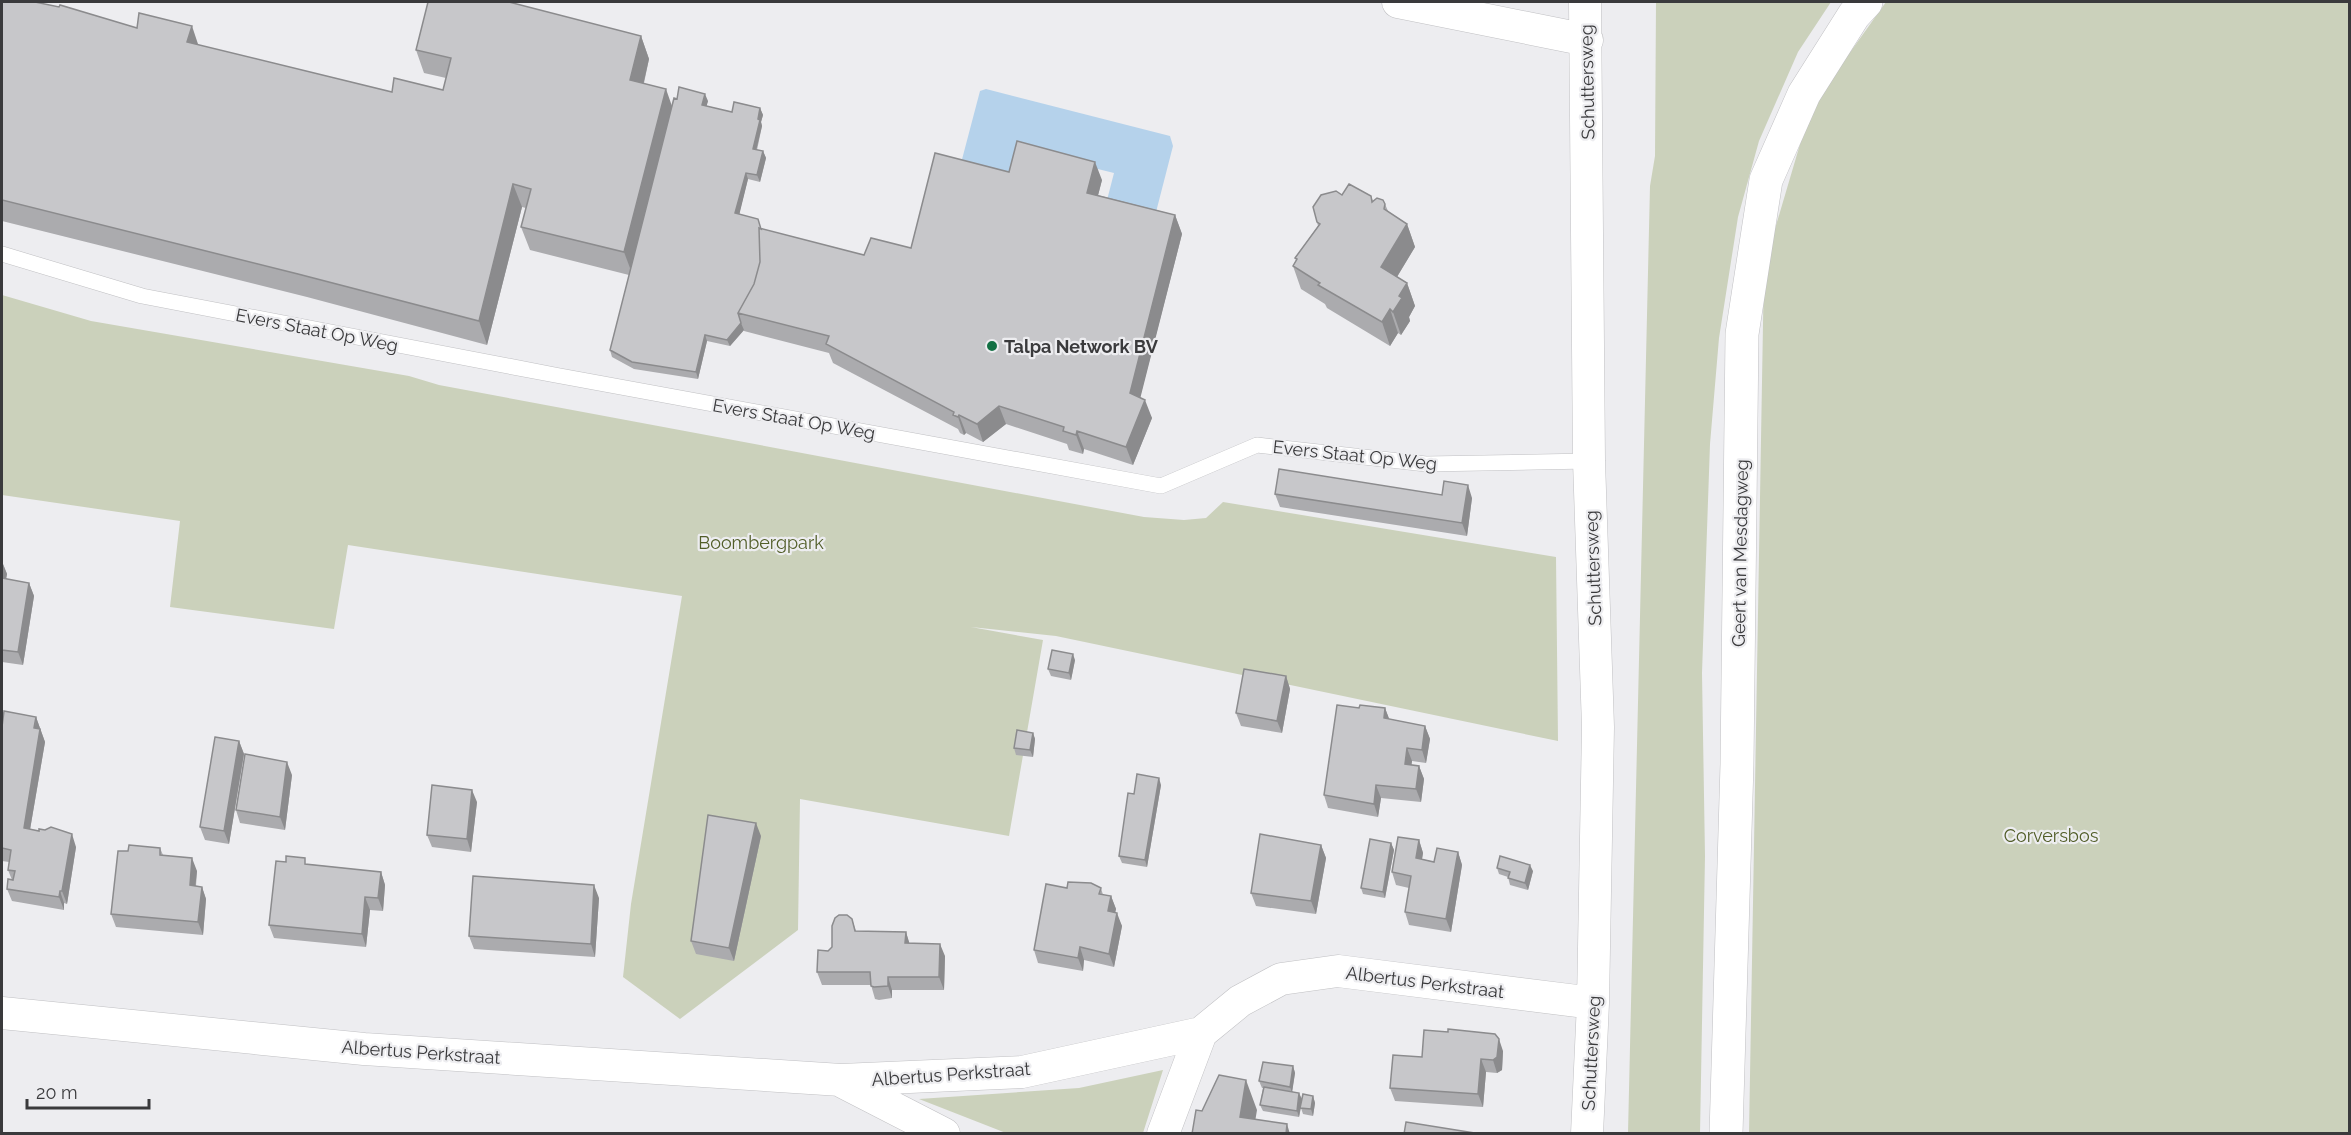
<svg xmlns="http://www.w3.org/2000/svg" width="2351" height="1135" viewBox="0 0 2351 1135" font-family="Raleway,sans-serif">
<rect width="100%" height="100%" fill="#ededf0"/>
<!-- green -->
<path fill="#cbd1bb" d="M1656 2H1831L1798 52 1759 141 1738 217 1719 338 1710 444 1702 673 1705 856 1700 1134 1628 1133 1650 186 1655 156Z
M1886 2H2349V1133L1749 1134 1764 266 1811 107Z
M2 295 91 321 409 376 439 385 1144 517 1184 520 1206 518 1223 502 1556 557 1558 741 1056 636 971 627 1043 640 1009 836 800 799 798 930 680 1019 623 977 631 904 682 596 348 545 334 629 170 607 180 521 2 495Z
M1163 1070 1143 1133H1006L919 1099 1079 1088Z"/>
<!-- water -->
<path fill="#b5d2eb" d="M986 89 1170 136 1173 146 1155 216 1106 204 1114 173 1017 149 1009 179 960 167 980 91Z"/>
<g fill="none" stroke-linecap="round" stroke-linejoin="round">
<!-- service casing -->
<g stroke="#c0c0c3" stroke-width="16">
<path id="service" d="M2 254 142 296 555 375 1161 486 1257 445 1426 464 1589 461"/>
</g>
<!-- minor casing -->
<g stroke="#c0c0c3" stroke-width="33">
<path id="minor" d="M1398 2 1587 40
M1585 2 1589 461 1598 727 1593 1003 1587 1134
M2 1013 364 1049 841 1080 1022 1072 1201 1033 1240 1001 1281 979 1338 971 1593 1003
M841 1081 944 1134
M1163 1134 1201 1033"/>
</g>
<!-- primary casing -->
<g stroke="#c0c0c3" stroke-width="34">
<path id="primary" d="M1726 1134 1737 764 1742 334 1766 180 1804 94 1854 15 1866 2"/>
</g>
<!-- service -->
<use href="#service" stroke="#fff" stroke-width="15"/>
<!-- minor -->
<use href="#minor" stroke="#fff" stroke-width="32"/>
<!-- primary -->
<use href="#primary" stroke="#fff" stroke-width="33"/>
</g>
<!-- wall -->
<path fill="#ababae" d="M2 2 198 45 392 92 443 90 446 78 424 73 416 50 641 36 649 59 644 83 672 106 677 99 708 101 706 106 732 112 760 108 763 115 761 122 762 126 757 150 763 151 766 158 760 182 748 179 739 214 761 229 864 255 911 248 1009 172 1102 180 1098 195 1175 215 1182 234 1140 397 1152 418 1133 465 1084 449 1083 454 1069 450 1067 444 1006 424 983 442 966 433 964 435 960 433 958 429 833 363 829 353 744 331V330L730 346 707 341 698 379 634 369 612 357 610 350 629 275 530 250 521 227 526 208 522 207 487 345 307 297 2 221Z
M1342 195 1371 196 1373 201 1385 204 1388 211 1407 224 1415 247 1397 277 1407 283 1415 306 1409 317 1410 321 1401 335 1398 333 1390 346 1327 308 1325 304 1301 289 1293 266 1296 260 1295 258 1318 226 1317 222Z
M1275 494 1442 495 1472 498 1467 536 1280 507Z
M2 561 7 574 6 579 29 583 34 596 23 665 2 662Z
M1075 660 1071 680 1051 676 1048 669Z
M1286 676 1290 689 1282 733 1241 726 1236 713Z
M1359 708H1385L1389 719 1425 726 1430 739 1426 763 1412 761 1411 765 1419 766 1424 779 1421 802 1381 798 1378 817 1328 808 1324 795Z
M36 717 45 742 30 830 76 847 67 904 64 903V910L12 901 7 889 12 880 8 870 9 862 2 861V727Z
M1033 733 1035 739 1033 757 1016 755 1014 748Z
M239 741 244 754 229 844 205 840 200 827Z
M292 775 285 830 240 823 236 810Z
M1161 785 1147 867 1122 863 1119 856 1134 794Z
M477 802 471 852 432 847 427 835Z
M761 836 734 961 696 954 691 941Z
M1419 840 1423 853 1422 859 1434 862 1458 852 1462 865 1451 932 1409 925 1405 912 1409 888 1396 885 1392 872Z
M1391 843 1394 850 1385 898 1363 894 1361 888Z
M1321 845 1326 858 1316 914 1256 906 1251 893Z
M160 848 163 855 197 871 196 886 202 887 206 899 203 935 116 927 111 914 128 851Z
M307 864 381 872 385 885 383 911 370 910 366 947 274 938 269 925Z
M1497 868 1533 871 1528 890 1510 885 1508 877 1499 874Z
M1067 888H1101L1103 895 1111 896 1116 909 1115 912 1122 926 1114 967 1084 960 1083 971 1038 963 1034 950Z
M599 898 595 957 474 949 469 936Z
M852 919 856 931 906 932 909 943 945 956 944 990H892V998L879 1000 875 999 871 985H822L817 972Z
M1503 1051 1502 1070 1497 1073 1486 1072 1483 1107 1395 1101 1390 1088 1422 1057Z
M1293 1066 1295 1073 1292 1091 1302 1099 1313 1096 1315 1103 1313 1116 1303 1114 1301 1108 1299 1117 1263 1111 1260 1105 1263 1088H1262L1259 1081Z"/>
<!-- shaded-wall -->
<path fill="#8b8b8d" d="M192 26 200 50 187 42Z
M641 36 649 59 639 103 630 80Z
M666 89 674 112 633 276 624 252Z
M705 94 708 101 705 112 702 105Z
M760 108 763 115 761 122 762 126 755 155 753 149Z
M763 151 766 158 760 182 757 175Z
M1095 162 1102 180 1094 211 1087 193Z
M746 173 748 179 738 220 735 213Z
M513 184 522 207 487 345 479 321Z
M1175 215 1182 234 1137 411 1130 393Z
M1407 224 1415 247 1389 290 1381 267Z
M1407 283 1415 306 1409 317 1410 321 1401 335 1393 312 1399 296Z
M1390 309 1398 333 1390 346 1382 322Z
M741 323 744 330 730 346 727 340Z
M705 335 707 341 698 379 696 372Z
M1145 400 1152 418 1133 465 1126 447Z
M999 406 1006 424 983 442 977 424Z
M959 415 966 433 964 435 958 417Z
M1077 431 1084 449 1083 454 1076 435Z
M1468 485 1472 498 1467 536 1462 523Z
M2 562 7 574 3 595 2 589Z
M29 583 34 596 23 665 18 652Z
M1073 654 1075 660 1071 680 1069 673Z
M1286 676 1290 689 1282 733 1277 721Z
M1385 708 1390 721 1384 718Z
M36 717 45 742 28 841 24 828Z
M1425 726 1430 739 1426 763 1422 750Z
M1033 733 1035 739 1033 757 1030 750Z
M239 741 244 754 229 844 224 831Z
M1407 748 1412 761 1410 777 1405 764Z
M287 762 292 775 285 830 280 817Z
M1419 766 1424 779 1421 802 1416 789Z
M1159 778 1161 785 1147 867 1145 860Z
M1376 785 1381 798 1378 817 1374 804Z
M472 790 477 802 471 852 467 839Z
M756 823 761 836 734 961 729 948Z
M72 834 76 847 67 904 62 891Z
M1419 840 1423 853 1420 871 1416 858Z
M1391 843 1394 850 1385 898 1383 892Z
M1321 845 1326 858 1316 914 1311 901Z
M1458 852 1462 865 1451 932 1446 919Z
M192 858 197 871 194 898 190 885Z
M1530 865 1533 871 1528 890 1525 883Z
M381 872 385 885 383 911 378 898Z
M594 885 599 898 595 957 591 944Z
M202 887 206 899 203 935 198 922Z
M60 891 64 903V910L59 897Z
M1111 896 1116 909 1113 924 1108 911Z
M365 897 370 910 366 947 362 934Z
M1117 913 1122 926 1114 967 1109 954Z
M906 932 910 945 905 943Z
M940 944 945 956 944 990 939 977Z
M1080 947 1084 960 1083 971 1078 958Z
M888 977 892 990V998L888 986Z
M1499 1039 1503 1051 1502 1070 1497 1073 1493 1060Z
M1481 1059 1486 1072 1483 1107 1478 1094Z
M1293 1066 1295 1073 1292 1093 1290 1087Z
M1246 1080 1257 1110 1253 1134 1240 1117Z
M1299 1093 1302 1099 1299 1117 1297 1111Z
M1313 1096 1315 1103 1313 1116 1311 1109Z
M1287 1124 1290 1134H1286Z"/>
<!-- building -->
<path fill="#c7c7ca" stroke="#8b8b8d" stroke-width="1.5" d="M2 2H35L59 7 60 5 137 28 139 13 192 26 187 42 392 92 394 78 443 90 451 58 416 50 428 2H509L641 36 630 80 666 89 624 252 521 227 531 189 513 184 479 321 298 274 2 200Z
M679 87 705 94 702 105 732 112 734 102 760 108 758 119 760 120 753 149 763 151 757 175 746 173 735 213 758 219 761 229 759 228 760 262 754 284 738 313 741 323 727 340 705 335 696 372 632 362 610 350 674 98 677 99Z
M1017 141 1095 162 1087 193 1175 215 1130 393 1145 400 1126 447 1077 431 1076 435 1063 431 1064 427 999 406 977 424 959 415 958 417 953 415 954 412 826 344 829 336 738 313 754 284 760 262 759 228 864 255 871 238 911 248 935 153 1009 172Z
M1349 184 1371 196 1372 202 1377 198 1383 200 1385 204 1384 209 1407 224 1381 267 1407 283 1399 296 1402 298 1393 312 1390 309 1382 322 1318 285 1320 283 1293 266 1297 259 1295 258 1320 224 1317 222 1313 207 1321 195 1336 191 1342 195Z
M1279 469 1442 495 1444 481 1468 485 1462 523 1275 494Z
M2 578 29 583 18 652 2 650Z
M1052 650 1073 654 1069 673 1048 669Z
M1244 669 1286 676 1277 721 1236 713Z
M1337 705 1359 708 1360 705 1385 708 1384 718 1425 726 1422 750 1407 748 1405 764 1419 766 1416 789 1376 785 1374 804 1324 795Z
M4 711 36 717 34 728 40 729 24 828 39 831V829L45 830 51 827 72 834 62 891H60L59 897 7 889 8 879 13 880 15 871 8 870 11 850 2 848V727Z
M1017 730 1033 733 1030 750 1014 748Z
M215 737 239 741 224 831 200 827Z
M245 754 287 762 280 817 236 810Z
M1137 774 1159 778 1145 860 1119 856 1128 793 1134 794Z
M432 785 472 790 467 839 427 835Z
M708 815 756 823 729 948 691 941Z
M1260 834 1321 845 1311 901 1251 893Z
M1398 837 1419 840 1416 858 1434 862 1437 848 1458 852 1446 919 1405 912 1411 876 1392 872Z
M1370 839 1391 843 1383 892 1361 888Z
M129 845 160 848V855L192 858 190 885 202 887 198 922 111 914 118 851H128Z
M286 856 305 858V864L381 872 378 898 365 897 362 934 269 925 276 861 286 862Z
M1500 856 1530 865 1525 883 1508 878 1510 872 1497 868Z
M473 876 594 885 591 944 469 936Z
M1068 882 1091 883 1101 888 1099 894 1111 896 1108 911 1117 913 1109 954 1080 947 1078 958 1034 950 1046 884 1067 888Z
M839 915H847L852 919 855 931 906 932 905 943 940 944 939 977H888V986L874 987 871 986 870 972H817L818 950 828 951 832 947V926L835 918Z
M1448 1029 1495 1034 1499 1039 1497 1057 1493 1060 1481 1059 1478 1094 1390 1088 1393 1055 1422 1057 1424 1030 1448 1032Z
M1263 1062 1293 1066 1290 1087 1259 1081Z
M1219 1075 1246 1080 1240 1117 1287 1124 1286 1134H1192L1196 1110 1202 1111Z
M1264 1087 1299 1093 1297 1111 1260 1105Z
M1303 1094 1313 1096 1311 1109 1300 1108Z
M1406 1122 1481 1134H1404Z"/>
<!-- markers -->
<circle fill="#137044" stroke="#ededf0" stroke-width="2" cx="992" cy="346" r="6"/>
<g text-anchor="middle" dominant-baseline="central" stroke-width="4.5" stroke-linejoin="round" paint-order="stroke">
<!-- street labels -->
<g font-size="18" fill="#3a3a3c" stroke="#ededf0">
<text transform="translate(1587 82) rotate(-91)">Schuttersweg</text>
<text transform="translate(317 330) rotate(11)">Evers Staat Op Weg</text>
<text transform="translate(794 419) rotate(10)">Evers Staat Op Weg</text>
<text transform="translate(1355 455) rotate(6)">Evers Staat Op Weg</text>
<text transform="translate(1740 553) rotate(-89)">Geert van Mesdagweg</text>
<text transform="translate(1593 568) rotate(-92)">Schuttersweg</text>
<text transform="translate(1425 982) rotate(7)">Albertus Perkstraat</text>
<text transform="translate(421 1052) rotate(4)">Albertus Perkstraat</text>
<text transform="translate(1591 1053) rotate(-87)">Schuttersweg</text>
<text transform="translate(951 1074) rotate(-4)">Albertus Perkstraat</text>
</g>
<!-- poi labels -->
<g font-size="18" font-weight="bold" fill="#3a3a3c" stroke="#ededf0" text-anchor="start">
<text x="1004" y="346">Talpa Network BV</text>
</g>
<!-- park labels -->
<g font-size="18" fill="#525e29" stroke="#ededf0">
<text x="761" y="542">Boombergpark</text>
<text x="2051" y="835">Corversbos</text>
</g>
</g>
<!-- border -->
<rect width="2351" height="1135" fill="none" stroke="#3a3a3c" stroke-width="6"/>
<!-- scale -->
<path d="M27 1099v9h122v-9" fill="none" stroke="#3a3a3c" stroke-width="3"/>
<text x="36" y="1099" font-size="18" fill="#3a3a3c" stroke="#ededf0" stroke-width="4.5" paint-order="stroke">20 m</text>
</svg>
